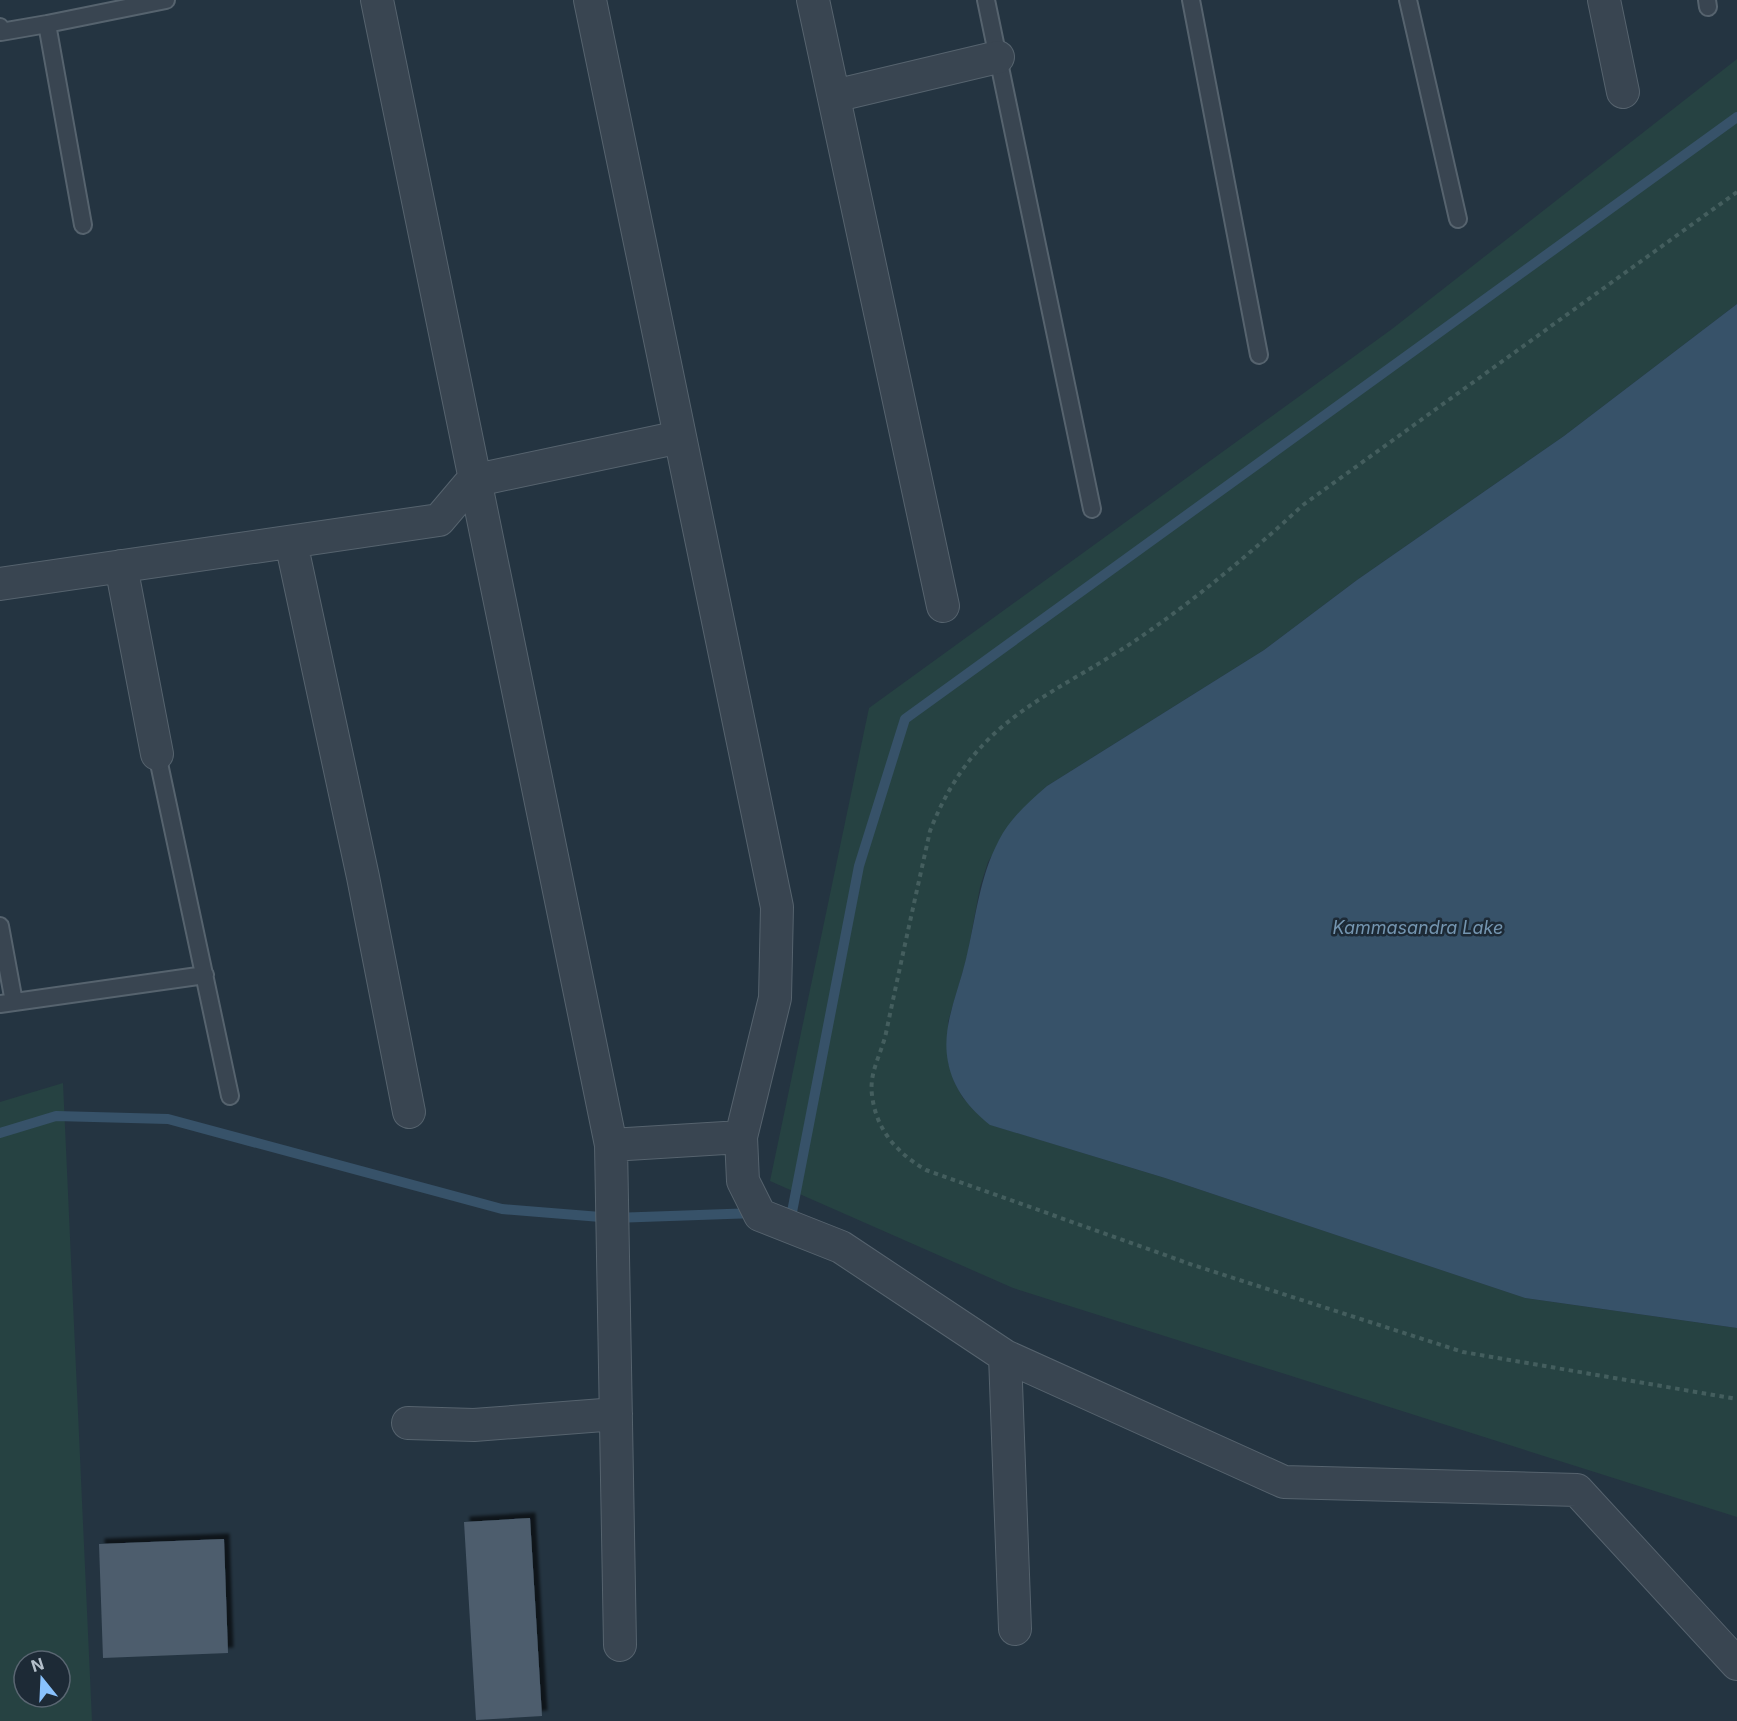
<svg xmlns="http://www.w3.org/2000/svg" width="1737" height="1721" viewBox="0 0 1737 1721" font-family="Inter,sans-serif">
<defs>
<filter id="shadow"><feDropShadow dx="5.5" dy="-5.5" stdDeviation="1.5" flood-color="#0009"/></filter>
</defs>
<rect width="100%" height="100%" fill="#243441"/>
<!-- green -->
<path fill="#264242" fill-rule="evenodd" d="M1737 59V304L1564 436 1357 580 1264 650 1047 786 1013 819 988 862 980 887 967 957 948 1022V1062L954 1081 963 1098 991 1125 1165 1178 1525 1298 1737 1328V1517L1013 1288 770 1181 869 708 1392 329Z
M63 1083 92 1721H0V1102ZM24 1661H60V1697H24Z"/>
<!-- water -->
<path fill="#375269" d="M1737 304V1328L1525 1298 1165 1178 990 1125C970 1109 953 1089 948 1062 941 1027 958 993 966 959 976 918 979 878 999 840 1010 818 1029 802 1047 786L1264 650 1357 580 1564 436Z"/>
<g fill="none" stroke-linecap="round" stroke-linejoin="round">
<!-- stream -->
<path stroke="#375269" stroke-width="10" d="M0 1133 56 1116 168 1119 502 1209 613 1218 756 1213
M780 1213 792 1212 859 866 905 719 1737 117"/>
</g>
<!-- building -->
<path fill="#4d5d6d" filter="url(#shadow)" d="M530 1518 542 1716 476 1720 464 1522Z
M224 1539 228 1653 103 1658 99 1544Z"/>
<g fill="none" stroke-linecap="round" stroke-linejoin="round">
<!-- lane casing -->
<g stroke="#56636e" stroke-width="20">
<path id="lane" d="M986 0 1092 509
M1191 0 1259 355
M1408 0 1458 219
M1707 0 1708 7
M47 24 166 0
M0 27 1 32 47 24 83 225
M157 754 230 1096
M0 926 14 1002
M0 1004 205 975"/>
</g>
<!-- street casing -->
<g stroke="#56636e" stroke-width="34">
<path id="street" d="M377 0 611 1145 620 1645
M590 0 777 907 775 998 741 1137 743 1181 760 1215 841 1247 1005 1356 1284 1482 1577 1490 1737 1664
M813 0 943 606
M1604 0 1623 92
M834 96 998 57
M291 542 363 877 409 1112
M121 566 157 754
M0 584 439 520 472 481 680 437
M611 1145 741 1137
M1005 1356 1015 1629
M408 1423 474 1425 616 1414"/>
</g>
<!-- path -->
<path stroke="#445e5e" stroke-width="4" stroke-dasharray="4.5 4.5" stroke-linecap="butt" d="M1737 192 1303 505C1255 549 1206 591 1152 629 1057 697 977 711 930 831 915 899 900 966 886 1033 881 1055 869 1072 872 1095 876 1130 897 1153 926 1170L1193 1265 1463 1352 1737 1399"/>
<!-- lane -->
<use href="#lane" stroke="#394551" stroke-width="16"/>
<!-- street -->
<use href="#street" stroke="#394551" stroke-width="32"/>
</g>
<g text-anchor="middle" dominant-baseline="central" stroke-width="5" stroke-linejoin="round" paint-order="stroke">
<!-- water labels -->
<g font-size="18" font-style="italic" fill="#7495b0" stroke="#1d2a36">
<text x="1418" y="927">Kammasandra Lake</text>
</g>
</g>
<!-- north arrow -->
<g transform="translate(42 1679) rotate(342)"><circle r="28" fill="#1d2a36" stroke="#5a6672" stroke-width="1.5"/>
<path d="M0-4.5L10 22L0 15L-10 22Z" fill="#89c2fd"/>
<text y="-9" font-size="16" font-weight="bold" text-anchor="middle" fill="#b5c0cb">N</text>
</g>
</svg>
